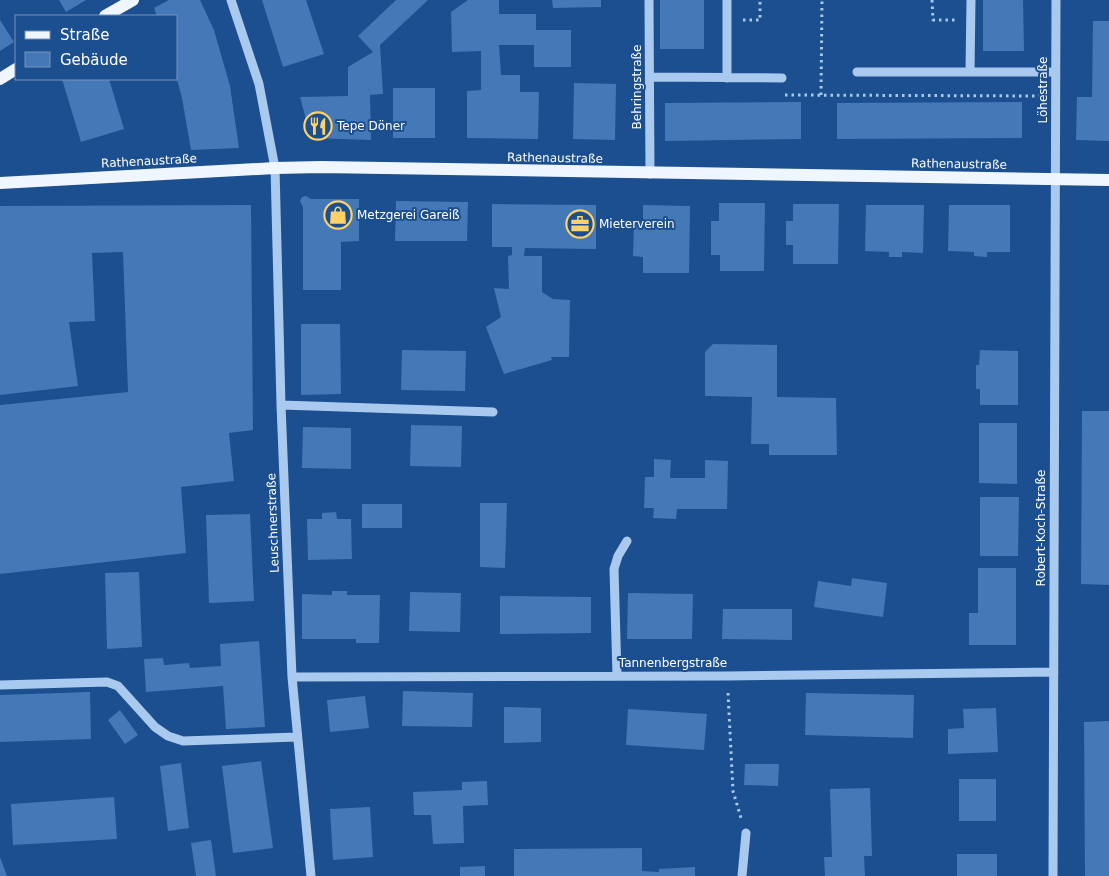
<svg xmlns="http://www.w3.org/2000/svg" width="1109" height="876" viewBox="0 0 1109 876" font-family="'DejaVu Sans',sans-serif">
<rect width="100%" height="100%" fill="#1b4f8f"/>
<!-- building -->
<path fill="#4478b7" d="M59 0H86L66 12Z
M169 0H200L214 30 230 86 239 148 191 150 182 98 176 76V16H157L154 8Z
M262 0H306L324 54 283 67Z
M396 0H428L380 45 383 94 370 95 371 140 311 138 300 97 348 96V67L373 52 358 36Z
M468 0H499V14H536V30H571V67H534V45H499L501 75H520V92H539L538 139 467 138V91L481 90V51L452 52 451 12Z
M552 0H601V7L553 8Z
M660 0H704V49H660Z
M983 0H1023L1024 51H983Z
M0 20 14 42 0 51Z
M1093 21H1109V141L1076 140 1077 97H1092Z
M62 79H109L124 129 81 142Z
M574 83 616 84 615 140 573 139Z
M393 88H435V138H393Z
M801 102V139L665 141V103Z
M1022 102V138L837 139V103Z
M306 196 311 199H359V241L341 242V290H303V207L300 201 302 197Z
M396 201 468 202 467 241H395Z
M719 203H765L764 271H720V255H711V221H719Z
M492 204 596 205V249L525 248 524 256H542V292L553 299 570 300 569 357H551L552 360 504 374 486 327 501 317 494 288 509 289 508 256 512 255V247H492Z
M793 204H839L838 264H793V245H786V221H793Z
M251 205 253 430 229 433 234 481 181 487 186 553 0 574V405L128 392 123 252 92 253 95 321 69 322 78 386 0 395V206Z
M643 205 690 206 689 273H643V257L633 256 634 223H643Z
M866 205H924L923 253 902 252V257H889V252L865 251Z
M949 205H1010V252H987V257L974 256V252L948 251Z
M301 324H340L341 394 301 395Z
M713 344 777 345V397L836 398 837 455H769V444H751L752 397 705 396V352Z
M402 350 466 351 465 391 401 390Z
M980 350 1018 351V405H980V389H976V365H979Z
M1082 411H1109V585L1081 584Z
M979 423H1017V484L979 483Z
M411 425 462 426 461 467 410 466Z
M303 427 351 428V469L302 468Z
M654 459 671 460 670 478H705V460L728 461 727 509H677L676 519 653 518 654 508H644L645 477H654Z
M980 497H1019L1018 556H980Z
M480 503H507L505 568 480 567Z
M362 504H402V528H362Z
M336 512 337 519H351L352 559 308 560 307 519H322V513Z
M250 514 254 601 209 603 206 515Z
M978 568H1016V645H969V613H978Z
M139 572 142 647 107 649 105 573Z
M852 578 887 583 883 617 814 607 818 581 851 586Z
M332 591H347V595H380L379 643H356V639H302V594L332 595Z
M410 592 461 593 460 632 409 631Z
M628 593 693 594 692 639H627Z
M500 596 591 597V633L500 634Z
M723 609H792V640L722 639Z
M259 641 265 727 226 729 223 686 146 692 144 659 163 658 164 665 189 663 190 668 221 666 220 644Z
M403 691 473 693 472 727 402 726Z
M90 692 91 739 0 742V695Z
M806 693 914 695 913 738 805 735Z
M365 696 369 728 330 732 327 700Z
M504 707 541 708V742L504 743Z
M996 708 998 752 948 754V729L964 728 963 709Z
M628 709 707 714 704 750 626 745Z
M120 710 138 735 125 744 108 720Z
M1109 721V876H1085L1084 722Z
M261 761 273 848 233 853 222 766Z
M181 763 189 828 168 831 160 766Z
M745 764H779L778 786 744 785Z
M959 779H996V821H959Z
M487 781 488 805 463 806 464 843 433 844 431 815H414L413 792 462 790V782Z
M870 788 872 856H864L865 876H825L824 857H832L830 789Z
M114 797 117 839 13 845 11 804Z
M370 807 373 857 333 860 330 809Z
M211 840 216 876H196L191 843Z
M642 848V871L659 872V869L695 867V876H514V849Z
M957 854H997V876H957Z
M0 857 7 876H0Z
M485 866V876H460V867Z"/>
<g fill="none" stroke-linecap="round" stroke-linejoin="round">
<!-- path -->
<path stroke="#a9c9ee" stroke-width="3" stroke-dasharray="2.5 4" stroke-linecap="butt" d="M932 0 933 20H955
M743 20H760V0
M785 95 1039 96
M821 95 822 0
M728 693 733 791 741 818"/>
<!-- minor -->
<path stroke="#a9c9ee" stroke-width="9" d="M231 0 259 84 275 168 281 405 292 677 311 876
M649 0 650 174
M727 0V78
M857 72H1055
M970 72 971 0
M650 77 782 78
M281 405 493 412
M617 676 614 569 618 556 627 541
M292 677 727 676 1054 672
M0 685 107 682 118 686 155 727 168 736 183 741 297 737
M742 876 746 833
M1053 876 1056 0"/>
<!-- major -->
<path stroke="#f0f6ff" stroke-width="12" d="M105 16 133 0
M0 79 16 69
M0 183 275 168 321 167 1109 180"/>
</g>
<!-- icons -->
<defs>
<g id="restaurant-ring" transform="scale(1.4375)"><circle r="9.5" fill="#1b4f8f" stroke="#ffd166" stroke-width="1.5"/><path d="M-5-6h1v4h1v-4h1v4h1v-4h1v5L-1.5 .5V6h-2V.5L-5-1ZM5-6V6H3V1.5H1.5Q1.5-4 5-6Z" fill="#ffd166"/></g>
<g id="shop-ring" transform="scale(1.4375)"><circle r="9.5" fill="#1b4f8f" stroke="#ffd166" stroke-width="1.5"/><path d="M-5-2.5h2.3a2.7 3.5 0 0 1 5.4 0H5L5.5 6h-11ZM-1.5-2.5h3a1.5 2.3 0 0 0-3 0Z" fill="#ffd166"/></g>
<g id="office-ring" transform="scale(1.4375)"><circle r="9.5" fill="#1b4f8f" stroke="#ffd166" stroke-width="1.5"/><path d="M-6-3h4V-5.5h4V-3h4V5H-6ZM-1-4.5V-3h2v-1.5ZM-6 0V1H6V0Z" fill="#ffd166"/></g>
</defs>
<g fill-rule="evenodd">
<use href="#restaurant-ring" x="318" y="126"/>
<use href="#shop-ring" x="338" y="215"/>
<use href="#office-ring" x="580" y="224"/>
</g>
<g text-anchor="middle" dominant-baseline="central" stroke-width="4" stroke-linejoin="round" paint-order="stroke">
<!-- street labels -->
<g font-size="12" fill="#fff" stroke="#1b4f8f">
<text transform="translate(637 87) rotate(-90)">Behringstraße</text>
<text transform="translate(1043 90) rotate(-90)">Löhestraße</text>
<text transform="translate(555 158) rotate(1)">Rathenaustraße</text>
<text transform="translate(149 161) rotate(-3)">Rathenaustraße</text>
<text transform="translate(959 164) rotate(1)">Rathenaustraße</text>
<text transform="translate(273 523) rotate(-92)">Leuschnerstraße</text>
<text transform="translate(1041 528) rotate(-90)">Robert-Koch-Straße</text>
<text x="673" y="663">Tannenbergstraße</text>
</g>
<!-- poi labels -->
<g font-size="12" fill="#fff" stroke="#1b4f8f" text-anchor="start">
<text x="337" y="126">Tepe Döner</text>
<text x="357" y="215">Metzgerei Gareiß</text>
<text x="599" y="224">Mieterverein</text>
</g>
</g>
<!-- legend -->
<rect x="15" y="15" width="162" height="65" fill="#1b4f8f" stroke="#7695bc"/>
<rect x="25" y="31" width="25" height="8" fill="#f0f6ff" stroke="#7695bc"/>
<text x="60" y="40" font-size="15" fill="#ffffff">Straße</text>
<rect x="25" y="52" width="25" height="15" fill="#4478b7" stroke="#7695bc"/>
<text x="60" y="65" font-size="15" fill="#ffffff">Gebäude</text>
</svg>
